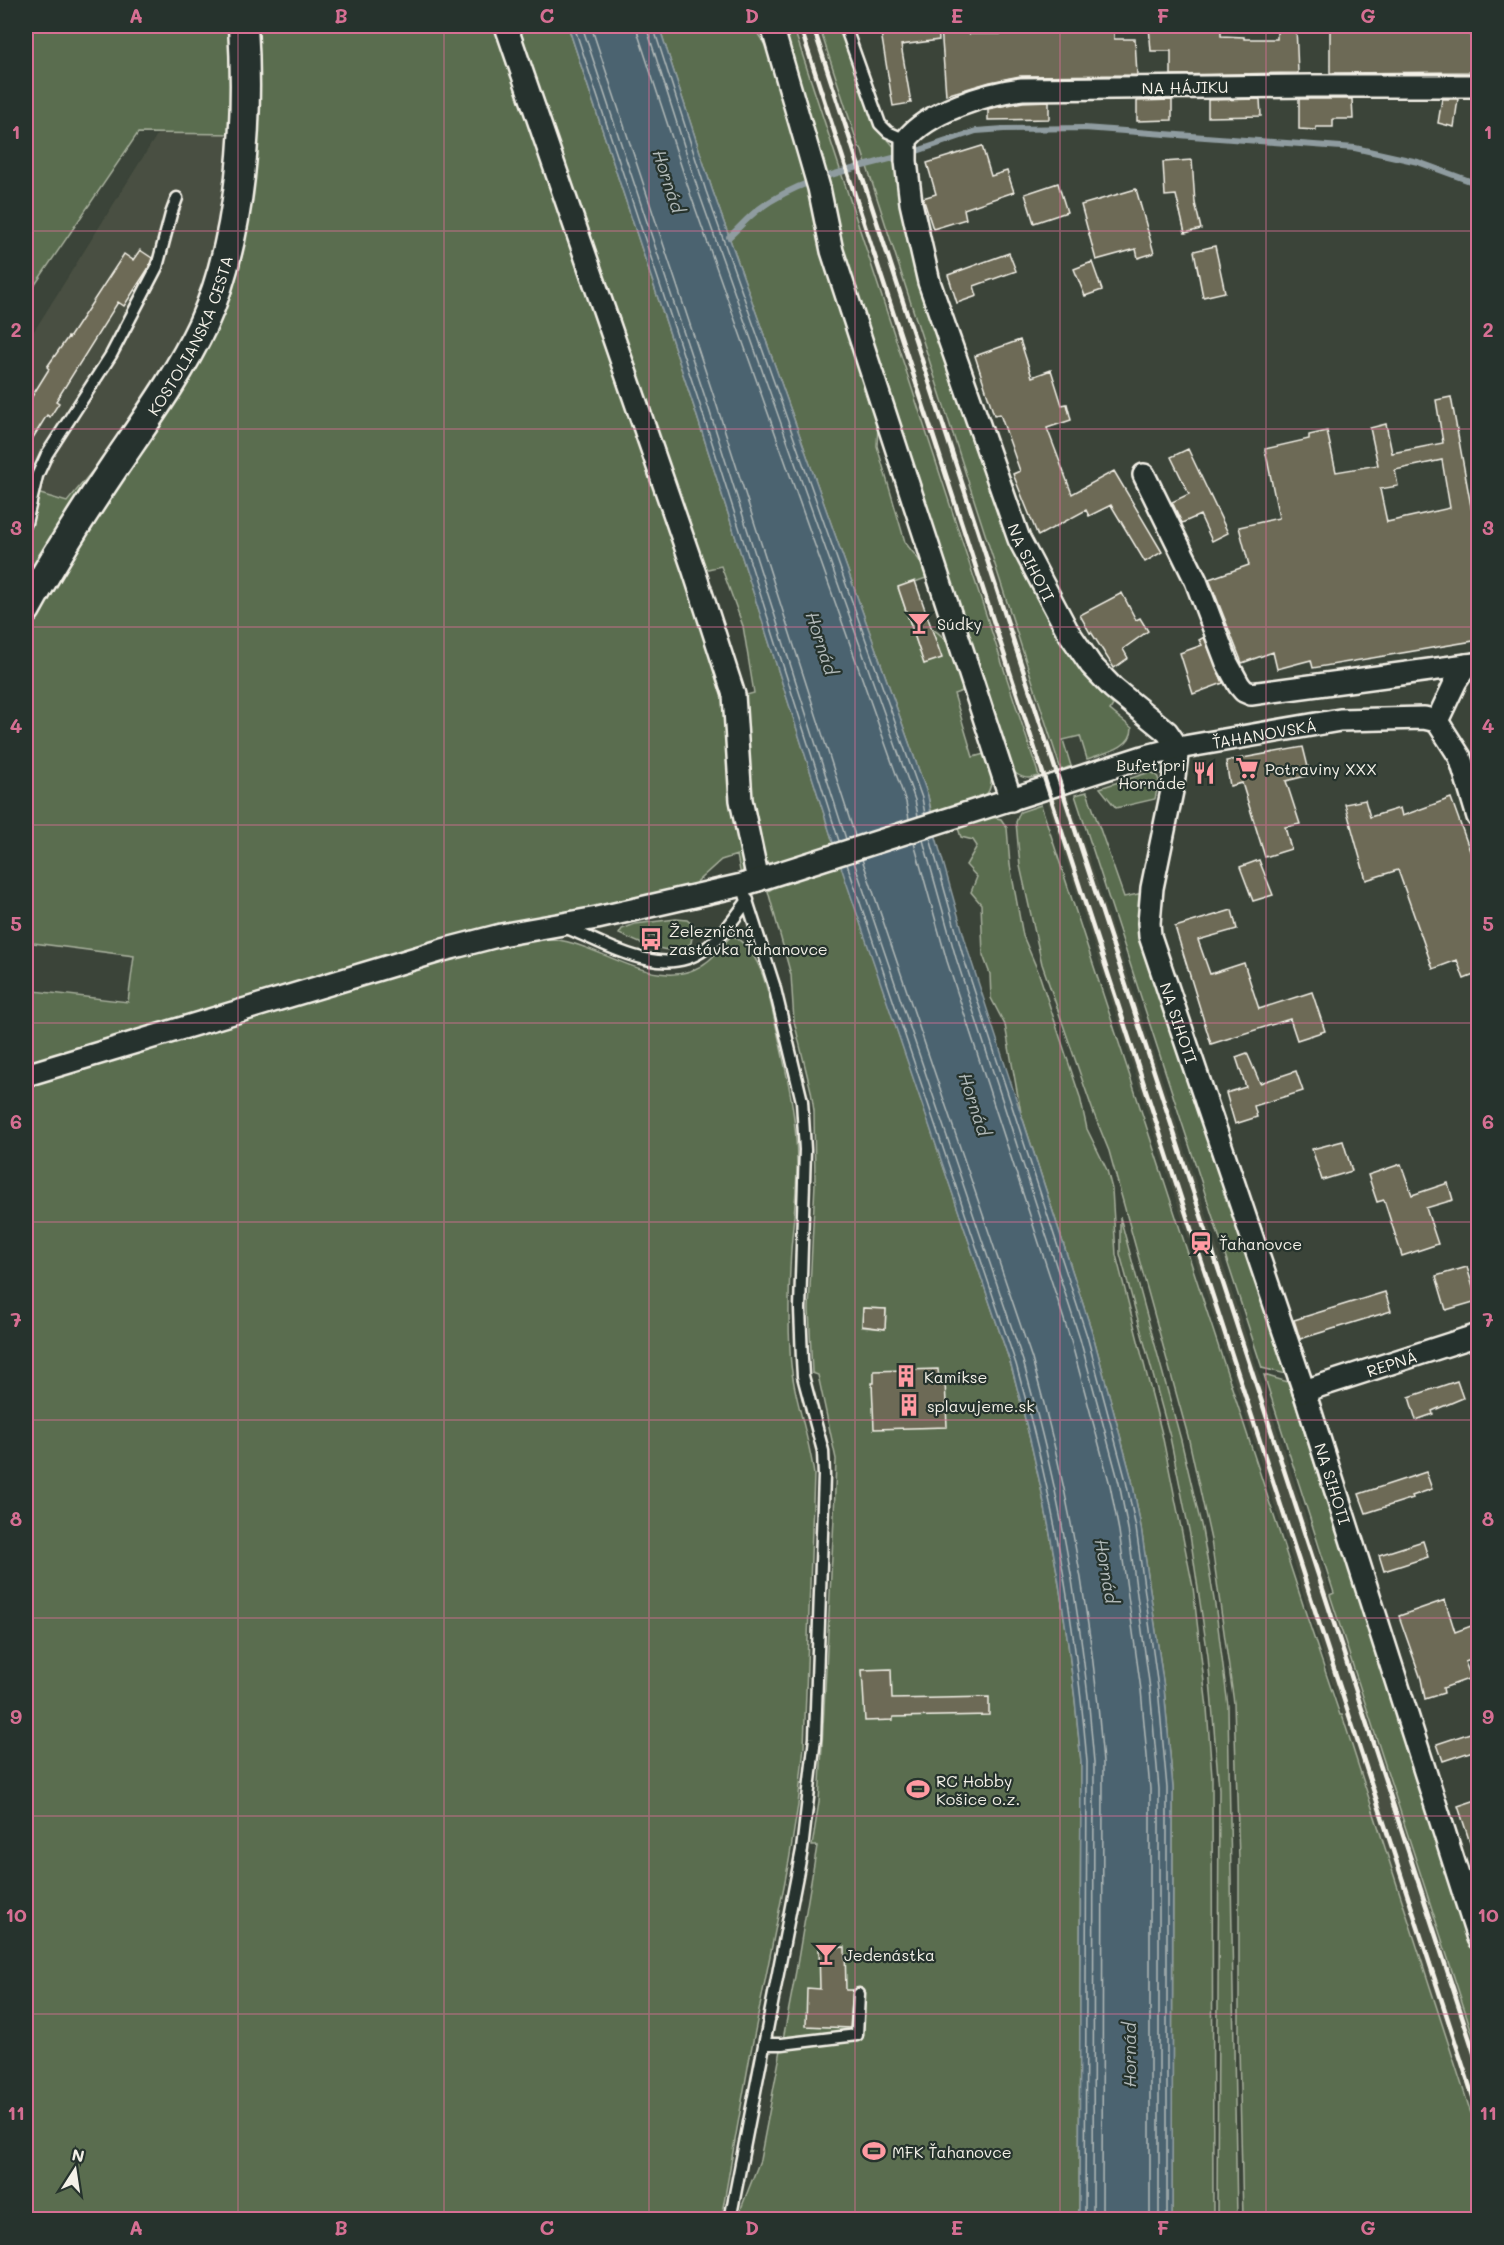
<svg xmlns="http://www.w3.org/2000/svg" width="1504" height="2245" viewBox="0 0 1504 2245" font-family="Mali,sans-serif">
<rect width="100%" height="100%" fill="#3b4439"/>
<filter id="ink" filterUnits="userSpaceOnUse"><feTurbulence type="fractalNoise" baseFrequency=".0167" numOctaves="2"/><feDisplacementMap in="SourceGraphic" scale="12" xChannelSelector="R" yChannelSelector="G"/><feConvolveMatrix kernelMatrix="1 2 1 2 8 2 1 2 1" color-interpolation-filters="sRGB"/></filter>
<g filter="url(#ink)">
<!-- built -->
<path fill="#4a5042" d="M793 26H819L859 147H861L1069 797 1389 1770 1478 2051V2135L1048 803Z
M234 90 212 274 130 425 66 502 26 490V344L182 95Z"/>
<!-- green -->
<path fill="#5a6d50" stroke="#a7af9c" stroke-width="1.5" fill-rule="evenodd" d="M26 26H243V134L138 133 26 298Z
M254 26H499L720 671 746 862 741 876 737 855 721 860 691 887 426 944 26 1064V990L128 1002 134 956 26 942V628L66 558 197 356Z
M513 26H568L695 410 834 845 766 867 759 860 739 697 754 693 743 626 721 566 703 570Z
M659 26H753L770 53 878 424 877 446 905 542C916 558 921 557 926 578L898 588 924 663 931 628C955 642 959 664 968 689L954 694 973 757 988 753C990 767 996 787 984 797L932 815 928 796 712 189Z
M778 26H793L1039 776C1027 780 1022 778 1012 771L867 341Z
M819 26H840L875 123C881 134 891 141 897 151L903 213 915 261 1015 554C1040 609 1069 663 1113 705L1110 710 1132 728C1132 749 1103 753 1087 759L1080 736 1063 740 1071 766 1061 770 861 148H859Z
M130 425 26 589V536L37 493 67 502Z
M1150 772 1157 775 1159 781 1155 799 1116 808 1100 788Z
M1087 792 1124 897 1143 893 1139 917 1286 1374 1262 1368 1075 795Z
M1041 805 1311 1629 1340 1715H1342L1478 2135V2219H1243L1239 2046V1860L1234 1703 1211 1540 1188 1436 1109 1151 1094 1114 1042 964 1020 866 1016 822 1020 812Z
M991 817 1001 819 1007 828 1010 865 1023 936 1038 971 1080 1097 1087 1129 1107 1170 1112 1189 1116 1255 1162 1434 1193 1587 1207 1708 1212 1776 1213 2219H1172L1173 1788 1164 1688 1141 1527 1132 1480 1093 1335 1021 1113 1005 1025 991 998 990 974 983 955 981 904 971 892 977 877 966 865 977 846 973 840 961 837 958 828Z
M841 865 1011 1365C1047 1496 1070 1628 1081 1762L1079 2219 739 2220 742 2206 760 2160 796 1971 817 1846H812L819 1802 834 1518 836 1459 818 1375 812 1373 809 1309 815 1183 814 1111 811 1091 794 1021 791 975 768 891 780 884ZM863 1308 886 1309 885 1329 862 1327Z
M676 919 687 920 694 926 691 943C682 951 669 951 658 948L660 938 645 934 642 944 619 934 622 929 635 924Z
M732 935C761 952 767 987 774 1017 785 1066 797 1113 797 1164 797 1193 793 1222 791 1250 789 1283 788 1317 790 1350 791 1392 809 1433 814 1475L804 1746 798 1805 789 1861 750 2056 721 2219 26 2220V1086C143 1053 260 1015 377 981 411 971 444 961 478 952 499 946 522 939 544 939 596 937 659 1001 708 961 717 954 724 943 732 935Z
M1120 1217 1181 1440 1202 1529 1216 1611 1228 1706 1237 2219H1217L1219 1789 1208 1656 1190 1535 1170 1437 1120 1254Z
M1264 1375 1288 1382 1478 1968V2051L1330 1595 1334 1593Z"/>
<!-- water -->
<path fill="#4c6470" stroke="#8f9ca0" stroke-width="1.5" d="M568 26H659L712 189 928 796 934 830 969 954 1093 1335 1132 1480 1141 1527 1164 1688 1173 1788 1172 2219H1079L1081 1762C1070 1628 1047 1496 1011 1365L837 855 695 410Z"/>
<g fill="none" stroke-linecap="round" stroke-linejoin="round">
<!-- shore -->
<path stroke="#b1b9b8" stroke-width="1.5" d="M574 26 701 408 839 841
M582 26 708 406 846 839
M591 26 716 403 855 836
M637 26 638 34 691 196 906 802 909 819
M646 26 699 193 915 800 918 816
M653 26 706 191 922 798 925 814
M930 838 963 956 1087 1336 1126 1481 1136 1528 1158 1688 1167 1788V2220
M923 840 956 958 1080 1339 1119 1483 1128 1529 1150 1689 1159 1789V2220
M914 843 947 961 1071 1341 1110 1485 1119 1531 1141 1690 1150 1789V2220
M862 859 1032 1359C1069 1491 1093 1625 1103 1762L1102 2220
M854 862 1023 1361C1060 1493 1084 1626 1094 1762L1093 2220
M847 864 1016 1364C1053 1494 1076 1627 1087 1762L1085 2220"/>
<!-- stream -->
<path stroke="#8f9ca0" stroke-width="6" d="M917 151 976 131 1004 129 1084 128 1355 148 1418 162 1478 184
M729 237C739 228 748 217 759 209 799 179 850 170 897 157"/>
</g>
<!-- building -->
<path fill="#6d6b56" stroke="#f4f1e8" stroke-width="1.5" fill-rule="evenodd" d="M880 26H898L899 30 938 26 939 40 901 45 911 103 893 106Z
M949 26H969V34H1004V26H1114V39H1135L1137 75 1020 76 990 82 946 95 941 27Z
M1149 26H1221V36L1244 37V39H1277V26H1296L1298 73 1171 75V51H1151Z
M1330 26H1470L1471 40H1479V72L1330 73Z
M1260 99 1261 116 1208 117V100Z
M1299 99H1352L1353 119H1333V127H1316V130L1299 129Z
M1442 99H1458L1454 127 1438 123Z
M1172 100V120L1137 121V101Z
M1049 101V119L988 120V109L1023 102Z
M982 146 991 176 1007 171 1014 192 964 209 966 219 933 229 923 198 936 194 927 163Z
M1192 160 1195 203 1201 229 1185 233 1176 195 1165 196 1163 162Z
M1058 183 1067 212 1034 223 1025 194Z
M1136 189 1154 253 1138 258 1136 249 1096 260 1081 205Z
M1215 246 1225 292 1203 297 1194 251Z
M140 250 152 258 148 269 124 306 118 302 56 401 59 403 50 417 47 415 26 449V406L49 369 47 367 68 337 69 338 124 254 133 260Z
M1009 253 1016 271 974 286 977 296 957 303 948 275Z
M1092 262 1102 290 1085 296 1074 269Z
M1020 340 1032 377 1051 370 1062 405 1067 404 1071 420 1047 428 1072 494 1114 471 1162 552 1145 562 1111 505 1089 516 1086 510 1038 536 1013 474 1020 471 1000 414 994 415 975 356Z
M1451 397 1479 550V640L1313 668 1311 660 1277 669 1273 652 1242 663 1209 579 1249 565 1239 527 1279 518 1265 449 1309 439V435L1327 431 1336 472 1378 465 1370 428 1386 424 1392 453 1443 443 1436 400ZM1442 460 1450 508 1387 522 1380 489 1398 486 1395 470Z
M1188 449 1228 533 1212 541 1200 515 1182 523 1172 502 1189 494 1171 457Z
M915 581 942 658 924 664 898 587Z
M1122 593 1136 620 1140 618 1148 631 1123 649 1128 658 1114 668 1091 632 1090 633 1080 615Z
M1204 637 1223 683 1193 694 1180 653 1202 645 1199 640Z
M1303 747 1310 775 1286 781 1300 824 1285 827 1291 849 1265 857 1242 783 1230 786 1226 761Z
M1451 798 1479 876V973L1464 979 1457 960 1433 969 1398 870 1366 880 1345 804 1365 800 1370 817 1400 808 1402 816Z
M1259 860 1273 895 1253 901 1240 867Z
M1232 910 1237 929 1198 940 1210 974 1244 963 1259 1009 1312 992 1325 1031 1297 1040 1290 1019 1211 1044 1175 927Z
M1247 1053 1260 1083 1296 1071 1303 1091 1254 1106 1257 1117 1235 1124 1226 1093 1246 1087 1236 1057Z
M1343 1141 1352 1171 1322 1180 1312 1149Z
M1401 1164 1412 1195 1448 1183 1453 1200 1426 1208 1438 1244 1402 1256 1384 1200 1377 1202 1368 1175Z
M1467 1267 1477 1301 1446 1310 1436 1276Z
M1385 1292 1391 1311 1300 1339 1294 1320Z
M863 1308 886 1309 885 1329 862 1326Z
M938 1369 939 1380H945L947 1427 874 1429 872 1383H874V1371Z
M1457 1381 1463 1398 1432 1411 1433 1414 1416 1420 1409 1397Z
M1426 1472 1432 1489 1412 1496 1413 1498 1366 1513 1359 1494Z
M1423 1541 1428 1557 1384 1571 1379 1555Z
M1445 1600 1455 1632 1479 1623V1657L1465 1662 1471 1678 1443 1688 1444 1693 1425 1699 1421 1679 1399 1616Z
M891 1669 892 1699 989 1697V1715L893 1717V1720L865 1721 862 1670Z
M1479 1730V1749L1443 1761 1437 1744Z
M1479 1799V1858H1475L1458 1806Z
M845 1947 846 1990H853L850 2028 806 2026 807 1988 820 1989 819 1948Z"/>
<g fill="none" stroke-linecap="round" stroke-linejoin="round">
<!-- lane casing -->
<g stroke="#f4f1e8" stroke-width="15">
<path id="lane" d="M845 26 880 124 888 132 906 140
M26 523 37 476 47 454 111 355 157 267 171 214 177 198
M564 927C606 943 662 981 705 949 723 936 735 917 748 900
M764 2044H782L857 2035 859 1994
M730 2220 802 1850 815 1738 824 1476 823 1451 803 1376 802 1359 800 1309 805 1150 802 1101 774 985 742 885"/>
</g>
<!-- street casing -->
<g stroke="#f4f1e8" stroke-width="26">
<g id="street">
<path d="M506 26 694 571 734 695 741 800 758 880"/>
<path d="M772 26 819 188 832 251 1011 800"/>
<path id="s1" d="M1478 86H1311L1022 89C988 93 927 112 906 140V161L911 203 929 282 1019 539 1067 630 1091 665 1113 688 1167 732 1178 748 1172 791 1152 888 1149 923 1150 936 1304 1391 1478 1938"/>
<path d="M1144 475 1196 581 1227 663 1239 685 1244 691 1251 694 1467 665"/>
<path d="M1437 721 1456 681 1467 665 1475 664"/>
<path id="s2" d="M26 1075 443 950 501 935 597 918 742 885 1143 757 1178 748 1340 720 1424 718 1437 721 1460 757 1478 817"/>
<path id="s3" d="M1304 1391 1478 1335"/>
</g>
</g>
<!-- secondary casing -->
<g stroke="#f4f1e8" stroke-width="33">
<g id="secondary">
<path id="s4" d="M26 609C53 560 83 513 114 467 146 420 179 375 203 324 242 239 249 118 243 26"/>
</g>
</g>
<!-- lane -->
<use href="#lane" stroke="#26332d" stroke-width="10"/>
<!-- street -->
<use href="#street" stroke="#26332d" stroke-width="21"/>
<!-- secondary -->
<use href="#secondary" stroke="#26332d" stroke-width="28"/>
<!-- rail -->
<path stroke="#f4f1e8" stroke-width="4.5" d="M800 26 1478 2112
M813 26 1478 2065"/>
</g>
</g>
<!-- grid -->
<path fill="none" stroke="#d66f93" stroke-width="1.5" stroke-opacity="0.55" d="M238 26V2220M444 26V2220M649 26V2220M855 26V2220M1060 26V2220M1266 26V2220M26 231H1478M26 429H1478M26 627H1478M26 825H1478M26 1023H1478M26 1222H1478M26 1420H1478M26 1618H1478M26 1816H1478M26 2014H1478"/>
<!-- icons -->
<defs>
<g id="bar-bare" transform="scale(1.8)"><path d="M-6-5H6L.8 .8V4.5H3.5V6h-7V4.5H-.8V.8Z" fill="#ff9aa2" stroke="#26332d" stroke-width="2.5" paint-order="stroke"/></g>
<g id="supermarket-bare" transform="scale(1.8)"><path d="M-6-5.5h2.5l.6 2H6L4.5 2H-2.5L-4.4-4H-6ZM-1.5 3.2a1.3 1.3 0 1 0 .1 0ZM3 3.2a1.3 1.3 0 1 0 .1 0Z" fill="#ff9aa2" stroke="#26332d" stroke-width="2.5" paint-order="stroke"/></g>
<g id="restaurant-bare" transform="scale(1.8)"><path d="M-5-6h1v4h1v-4h1v4h1v-4h1v5L-1.5 .5V6h-2V.5L-5-1ZM5-6V6H3V1.5H1.5Q1.5-4 5-6Z" fill="#ff9aa2" stroke="#26332d" stroke-width="2.5" paint-order="stroke"/></g>
<g id="bus-bare" transform="scale(1.8)"><path d="M-5-6H5V4H4V6H2V4H-2V6H-4V4H-5ZM-3.5-4V0h7V-4ZM-3.5 1.2v1.5H-2V1.2ZM2 1.2v1.5H3.5V1.2Z" fill="#ff9aa2" stroke="#26332d" stroke-width="2.5" paint-order="stroke"/></g>
<g id="station-bare" transform="scale(1.8)"><path d="M-3-6H3Q5-6 5-4V2Q5 4 3 4L4.5 6H3L1.5 4h-3L-3 6H-4.5L-3 4Q-5 4-5 2V-4Q-5-6-3-6ZM-3.5-4v3h7v-3ZM-3.5 1v1.5H-2V1ZM2 1v1.5H3.5V1Z" fill="#ff9aa2" stroke="#26332d" stroke-width="2.5" paint-order="stroke"/></g>
<g id="building-bare" transform="scale(1.8)"><path d="M-4-6H4V6H1V3H-1V6H-4ZM-2.5-4.3h1.7v1.8h-1.7ZM.8-4.3h1.7v1.8H.8ZM-2.5-1h1.7V.8h-1.7ZM.8-1h1.7V.8H.8Z" fill="#ff9aa2" stroke="#26332d" stroke-width="2.5" paint-order="stroke"/></g>
<g id="stadium-bare" transform="scale(1.8)"><path d="M0-5a6.5 5 0 1 0 0 10a6.5 5 0 1 0 0-10ZM-3.5-1.8h7v3.6h-7Z" fill="#ff9aa2" stroke="#26332d" stroke-width="2.5" paint-order="stroke"/></g>
</defs>
<g fill-rule="evenodd">
<use href="#bar-bare" x="919" y="623"/>
<use href="#supermarket-bare" x="1247" y="768"/>
<use href="#restaurant-bare" x="1204" y="773"/>
<use href="#bus-bare" x="651" y="939"/>
<use href="#station-bare" x="1201" y="1243"/>
<use href="#building-bare" x="906" y="1376"/>
<use href="#building-bare" x="909" y="1405"/>
<use href="#stadium-bare" x="918" y="1789"/>
<use href="#bar-bare" x="826" y="1954"/>
<use href="#stadium-bare" x="874" y="2151"/>
</g>
<g text-anchor="middle" dominant-baseline="central" stroke-width="4.5" stroke-linejoin="round" paint-order="stroke">
<!-- street labels -->
<g font-size="16" fill="#f4f1e8" stroke="#26332d">
<text transform="translate(1185 87) rotate(-1)">NA HÁJIKU</text>
<text stroke="none"><textPath href="#s4" startOffset="320">KOSTOLIANSKA CESTA</textPath></text>
<text stroke="none"><textPath href="#s1" startOffset="1028">NA SIHOTI</textPath></text>
<text stroke="none"><textPath href="#s2" startOffset="1286">ŤAHANOVSKÁ</textPath></text>
<text stroke="none"><textPath href="#s1" startOffset="1550">NA SIHOTI</textPath></text>
<text stroke="none"><textPath href="#s3" startOffset="92">REPNÁ</textPath></text>
<text stroke="none"><textPath href="#s1" startOffset="2036">NA SIHOTI</textPath></text>
</g>
<!-- poi labels -->
<g font-size="16" fill="#f4f1e8" stroke="#26332d" text-anchor="start">
<text x="937" y="623">Súdky</text>
<text x="1186" y="764" text-anchor="end">Bufet pri<tspan x="1186" dy="18">Hornáde</tspan></text>
<text x="1265" y="768">Potraviny XXX</text>
<text x="669" y="930">Železničná<tspan x="669" dy="18">zastávka Ťahanovce</tspan></text>
<text x="1219" y="1243">Ťahanovce</text>
<text x="924" y="1376">Kamikse</text>
<text x="927" y="1405">splavujeme.sk</text>
<text x="936" y="1780">RC Hobby<tspan x="936" dy="18">Košice o.z.</tspan></text>
<text x="844" y="1954">Jedenástka</text>
<text x="892" y="2151">MFK Ťahanovce</text>
</g>
<!-- water labels -->
<g font-size="18" font-style="italic" fill="#b1b9b8" stroke="#26332d">
<text transform="translate(669 181) rotate(72)">Hornád</text>
<text transform="translate(822 643) rotate(72)">Hornád</text>
<text transform="translate(975 1104) rotate(72)">Hornád</text>
<text transform="translate(1107 1571) rotate(80)">Hornád</text>
<text transform="translate(1129 2055) rotate(-90)">Hornád</text>
</g>
</g>
<!-- margin -->
<rect width="1504" height="2245" fill="none" stroke="#26332d" stroke-width="66"/>
<!-- north arrow -->
<g transform="translate(75 2170) rotate(12)" stroke="#26332d" stroke-width="4.5" paint-order="stroke">
<path d="M0-4.5L10 22L0 15L-10 22Z" fill="#f4f1e8"/>
<text y="-9" font-size="16" font-weight="bold" text-anchor="middle" fill="#f4f1e8">N</text>
</g>
<rect x="33" y="33" width="1438" height="2179" fill="none" stroke="#d66f93" stroke-width="2"/>
<g font-size="20" text-anchor="middle" font-weight="bold" fill="#d66f93">
<text x="136" y="23">A</text>
<text x="341" y="23">B</text>
<text x="547" y="23">C</text>
<text x="752" y="23">D</text>
<text x="957" y="23">E</text>
<text x="1163" y="23">F</text>
<text x="1368" y="23">G</text>
<text x="16" y="139">1</text>
<text x="1488" y="139">1</text>
<text x="16" y="337">2</text>
<text x="1488" y="337">2</text>
<text x="16" y="535">3</text>
<text x="1488" y="535">3</text>
<text x="16" y="733">4</text>
<text x="1488" y="733">4</text>
<text x="16" y="931">5</text>
<text x="1488" y="931">5</text>
<text x="16" y="1129">6</text>
<text x="1488" y="1129">6</text>
<text x="16" y="1327">7</text>
<text x="1488" y="1327">7</text>
<text x="16" y="1526">8</text>
<text x="1488" y="1526">8</text>
<text x="16" y="1724">9</text>
<text x="1488" y="1724">9</text>
<text x="16" y="1922">10</text>
<text x="1488" y="1922">10</text>
<text x="16" y="2120">11</text>
<text x="1488" y="2120">11</text>
<text x="136" y="2235">A</text>
<text x="341" y="2235">B</text>
<text x="547" y="2235">C</text>
<text x="752" y="2235">D</text>
<text x="957" y="2235">E</text>
<text x="1163" y="2235">F</text>
<text x="1368" y="2235">G</text>
</g>
</svg>
